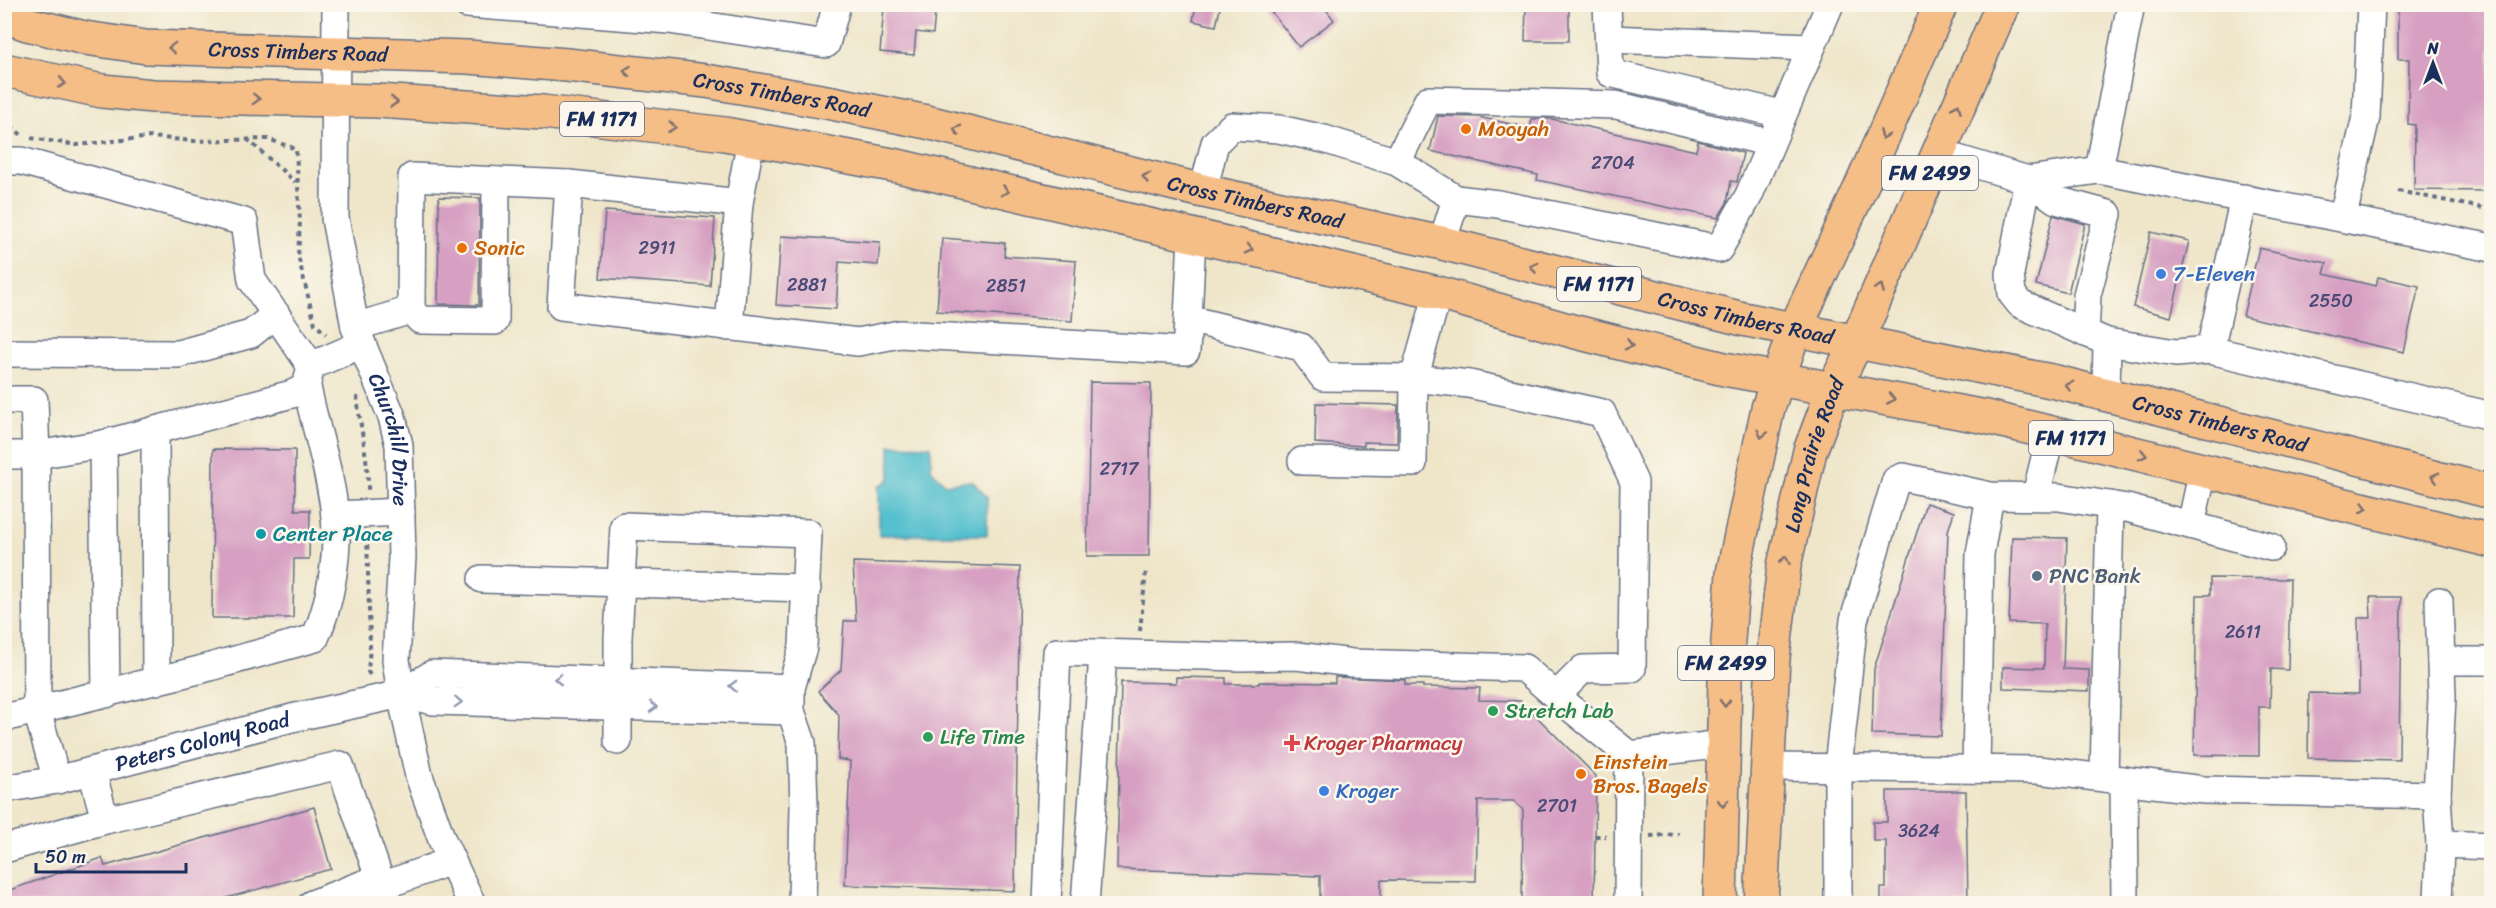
<svg xmlns="http://www.w3.org/2000/svg" width="2496" height="908" viewBox="0 0 2496 908" font-family="Sriracha,sans-serif">
<rect width="100%" height="100%" fill="#fbf7ec"/>
<filter id="ink" filterUnits="userSpaceOnUse"><feTurbulence type="fractalNoise" baseFrequency=".0167" numOctaves="2"/><feDisplacementMap in="SourceGraphic" scale="12" xChannelSelector="R" yChannelSelector="G"/><feConvolveMatrix kernelMatrix="1 2 1 2 8 2 1 2 1" color-interpolation-filters="sRGB"/></filter>
<filter id="wash" filterUnits="userSpaceOnUse"><feTurbulence type="fractalNoise" baseFrequency=".008" numOctaves="4" result="noise"/><feDisplacementMap in="SourceGraphic" scale="24" xChannelSelector="R" yChannelSelector="G"/><feGaussianBlur stdDeviation="1.35" result="paint"/><feColorMatrix in="noise" values="0 0 0 0 0 0 0 0 0 0 0 0 0 0 0 0 0 1.4 0 .05"/><feComposite in="paint" operator="in"/></filter>
<g filter="url(#wash)">
<rect width="100%" height="100%" fill="#efe6ca"/>
<!-- water -->
<path fill="#54c0ce" stroke="#387896" stroke-width="1.5" d="M890 445 931 446V469L945 484 972 481 987 497V535H879V487L890 479Z"/>
<g id="blocks">
<!-- building -->
<path fill="#d7a0c3" d="M1196 4H1221L1216 26 1193 21Z
M1265 4H1322L1334 20 1299 47Z
M1526 4H1569V41H1525Z
M2398 4H2492L2486 191 2414 190 2415 125 2408 124 2409 59H2398Z
M884 7 935 13 933 34 916 32 914 55 880 52Z
M1438 116 1478 117 1530 128 1532 119H1552L1696 151 1698 141 1743 153 1737 182 1731 181 1727 203 1718 218 1537 180 1538 175 1430 151Z
M439 197 480 198 479 305 438 304Z
M605 211 715 218 710 286 600 278Z
M2053 215 2085 224 2068 293 2036 285Z
M2151 232 2189 241 2171 317 2133 307Z
M781 236 880 242 878 265 839 262 836 309 776 305Z
M942 238 1005 243 1004 256 1076 261 1072 321 937 311Z
M2259 248 2327 263 2324 274 2376 286 2378 277 2419 286 2404 352 2243 316Z
M1090 382 1151 383 1149 556H1087Z
M1316 403 1398 405 1397 443 1364 442V446L1315 443Z
M213 449 295 450V510H310L309 559H294L293 618H212Z
M1926 503 1954 512 1948 531 1941 736 1872 734 1874 669Z
M2012 537 2067 538 2063 669 2089 670V691L2003 688V667L2044 668 2045 624 2009 623Z
M853 562 1020 567 1015 891 845 885 850 761 838 759 839 715 818 691 841 670 844 621H856Z
M2210 578 2290 579 2288 670 2271 669 2270 707H2259V756L2194 755 2197 595H2210Z
M2370 597H2401L2399 760 2308 758 2309 693 2359 694 2358 618H2371Z
M1176 677 1226 678V684H1259V682L1335 683V677L1405 680V685H1423V687L1480 688 1479 700 1521 701 1596 776 1594 903H1522L1523 810 1514 801H1478L1476 881 1381 880V903H1320V876L1117 869 1121 682 1176 683Z
M1887 791H1966L1968 903H1881V888H1886V841H1873V822H1887Z
M314 807 331 869 208 903H4V892L102 858 105 866Z"/>
</g>
</g>
<g filter="url(#ink)">
<use href="#blocks" fill-opacity="0" stroke="#656f84" stroke-width="1.5"/>
<g fill="none" stroke-linecap="round" stroke-linejoin="round">
<!-- minor casing -->
<g stroke="#656f84" stroke-width="30">
<g id="minor">
<path id="s1" d="M336 4 335 218 355 327 392 417 399 445 402 557 396 660 401 694 419 776 442 840 472 904"/>
<path d="M467 4 669 20 826 44 837 4"/>
<path d="M1607 4 1610 73 1781 114"/>
<path d="M1609 39 1811 47"/>
<path d="M1938 153 2028 180 2099 170 2492 248"/>
<path d="M4 161H21L244 222 252 280 311 366"/>
<path d="M1397 162 1428 100 1616 105 1770 143"/>
<path d="M2099 170 2131 4"/>
<path d="M569 184 739 203 751 139"/>
<path d="M1203 191 1215 143 1232 126 1279 129 1324 139 1397 162 1456 199 1442 243"/>
<path d="M1456 199 1498 204 1719 249 1749 195 1830 4"/>
<path d="M2343 216 2366 117 2371 4"/>
<path d="M1192 236 1188 319 1301 347 1323 377 1414 378 1469 384 1602 413 1634 482 1632 668 1583 669 1556 696 1629 755 1628 904"/>
<path d="M411 310 420 320 495 321 496 181"/>
<path d="M355 327 411 310 412 177 569 184 561 306 858 342 900 334 1186 351 1188 319"/>
<path d="M729 327 739 203"/>
<path d="M2085 333 2087 295 2108 214 2056 200 2028 180 2010 274 2012 294 2020 304 2107 342 2176 353 2210 350 2492 416"/>
<path d="M2210 350 2244 198"/>
<path d="M4 353 178 354 251 334 276 314"/>
<path d="M307 383 311 366 362 344"/>
<path d="M2106 395 2107 342"/>
<path d="M4 400H34L36 455 103 444 292 394 307 387C315 427 332 478 335 517 339 553 330 606 315 638L199 670 4 718"/>
<path d="M155 430 156 681"/>
<path d="M103 444 106 694"/>
<path d="M4 455H36L37 711 57 780"/>
<path d="M1302 461 1413 463 1414 378 1438 293"/>
<path d="M2036 495 2051 433"/>
<path d="M335 515 401 512"/>
<path d="M2191 525 2203 470"/>
<path d="M482 579 807 588"/>
<path d="M2441 661H2492"/>
<path d="M401 694 434 701 791 711"/>
<path d="M618 741V638L624 526 808 533 803 647 791 688V711L802 743 804 805 802 904"/>
<path d="M1629 755 1724 744"/>
<path d="M1769 767 2038 770 2204 790 2437 795 2440 844 2492 846"/>
<path d="M1976 769 1980 554 1990 496"/>
<path d="M92 771 105 820"/>
<path d="M2104 778 2110 505"/>
<path d="M2124 780 2125 904"/>
<path id="s2" d="M4 789 57 780 292 718 401 694 432 674 791 688"/>
<path d="M2437 795 2442 697 2439 601"/>
<path d="M4 849 105 820 340 765 382 886 451 861"/>
<path d="M312 904 379 878"/>
<path d="M1047 904 1057 652 1241 657 1297 656 1352 663 1524 668 1556 696"/>
<path d="M1085 904 1103 655"/>
<path d="M1838 904V767L1854 620 1896 480 1903 477 1990 496 2059 497 2127 508 2271 547"/>
<path d="M2438 904 2440 844"/>
</g>
</g>
<!-- major casing -->
<g stroke="#656f84" stroke-width="36">
<g id="major">
<path id="s3" d="M4 16 27 24 85 38 146 47 468 57 567 65 706 81 832 103 927 122 1203 191 1442 243 1743 319 2056 382 2492 492"/>
<path d="M4 70 102 91 153 96 378 101 543 112 725 134 898 166 1438 293 1572 331 1724 369 1986 417 2492 541"/>
<path d="M1720 904 1725 681 1733 573 1768 408 1795 329 1860 189 1941 4"/>
<path id="s4" d="M1761 904 1773 658 1784 566 1810 451 1834 388 1857 341 2003 4"/>
</g>
</g>
<!-- path -->
<path stroke="#656f84" stroke-width="4" stroke-dasharray="4.5 4.5" stroke-linecap="butt" d="M4 120 24 137
M31 138 77 145 151 137 194 141 268 139 296 149 300 222 298 256 315 324 326 334
M247 139 295 182
M2398 191 2492 210
M357 396C360 429 369 460 368 493
M367 536 370 646 368 672 372 677
M1140 631 1146 571
M1595 836H1606
M1650 836 1679 834"/>
<!-- minor -->
<use href="#minor" stroke="#fff" stroke-width="27"/>
<!-- major -->
<use href="#major" stroke="#f6be87" stroke-width="33"/>
</g>
<!-- one-way arrows -->
<defs><path id="oneway-chevron" d="M-2-3.5L2.5 0L-2 3.5" fill="none" stroke-width="1.6" stroke-linecap="round" stroke-linejoin="round" transform="scale(1.5)"/></defs>
<g stroke="#7e6f70">
<use href="#oneway-chevron" transform="translate(172 48) rotate(-178)"/>
<use href="#oneway-chevron" transform="translate(627 71) rotate(-174)"/>
<use href="#oneway-chevron" transform="translate(62 83) rotate(11)"/>
<use href="#oneway-chevron" transform="translate(256 99) rotate(2)"/>
<use href="#oneway-chevron" transform="translate(394 102) rotate(3)"/>
<use href="#oneway-chevron" transform="translate(1957 108) rotate(-66)"/>
<use href="#oneway-chevron" transform="translate(672 127) rotate(7)"/>
<use href="#oneway-chevron" transform="translate(957 130) rotate(-166)"/>
<use href="#oneway-chevron" transform="translate(1884 135) rotate(113)"/>
<use href="#oneway-chevron" transform="translate(1146 177) rotate(-166)"/>
<use href="#oneway-chevron" transform="translate(1005 191) rotate(13)"/>
<use href="#oneway-chevron" transform="translate(1249 249) rotate(13)"/>
<use href="#oneway-chevron" transform="translate(1534 267) rotate(-165)"/>
<use href="#oneway-chevron" transform="translate(1880 288) rotate(-67)"/>
<use href="#oneway-chevron" transform="translate(1629 345) rotate(14)"/>
<use href="#oneway-chevron" transform="translate(2069 386) rotate(-166)"/>
<use href="#oneway-chevron" transform="translate(1891 399) rotate(11)"/>
<use href="#oneway-chevron" transform="translate(1762 434) rotate(104)"/>
<use href="#oneway-chevron" transform="translate(2143 455) rotate(13)"/>
<use href="#oneway-chevron" transform="translate(2435 477) rotate(-166)"/>
<use href="#oneway-chevron" transform="translate(2364 508) rotate(15)"/>
<use href="#oneway-chevron" transform="translate(1785 560) rotate(-78)"/>
<use href="#oneway-chevron" transform="translate(1725 703) rotate(91)"/>
<use href="#oneway-chevron" transform="translate(1723 803) rotate(91)"/>
</g>
<g stroke="#8d97ae">
<use href="#oneway-chevron" transform="translate(558 679) rotate(-178)"/>
<use href="#oneway-chevron" transform="translate(733 686) rotate(-178)"/>
<use href="#oneway-chevron" transform="translate(458 702) rotate(2)"/>
<use href="#oneway-chevron" transform="translate(653 707) rotate(2)"/>
</g>
</g>
<!-- markers -->
<g fill="#e8710a" stroke="#fbf7ec" stroke-width="2">
<circle cx="1466" cy="129" r="6"/>
<circle cx="462" cy="248" r="6"/>
<circle cx="1581" cy="774" r="6"/>
</g>
<g fill="#3f7fe0" stroke="#fbf7ec" stroke-width="2">
<circle cx="2161" cy="274" r="6"/>
<circle cx="1324" cy="791" r="6"/>
</g>
<circle fill="#0f9aa8" stroke="#fbf7ec" stroke-width="2" cx="261" cy="534" r="6"/>
<circle fill="#5c6f8a" stroke="#fbf7ec" stroke-width="2" cx="2037" cy="576" r="6"/>
<g fill="#2e9e5b" stroke="#fbf7ec" stroke-width="2">
<circle cx="1493" cy="711" r="6"/>
<circle cx="928" cy="737" r="6"/>
</g>
<path fill="#e0444e" stroke="#fbf7ec" stroke-width="2" d="M1289 734h6v6h6v6h-6v6h-6v-6h-6v-6h6z"/>
<g text-anchor="middle" dominant-baseline="central" stroke-width="5" stroke-linejoin="round" paint-order="stroke">
<!-- number labels -->
<g font-size="18" fill="#4a4b77">
<text x="1613" y="163">2704</text>
<text x="657" y="248">2911</text>
<text x="807" y="285">2881</text>
<text x="1006" y="286">2851</text>
<text x="2331" y="301">2550</text>
<text x="1119" y="469">2717</text>
<text x="2243" y="632">2611</text>
<text x="1557" y="806">2701</text>
<text x="1919" y="831">3624</text>
</g>
<!-- shield labels -->
<g fill="#fbf7ec" stroke="#5e6b89" stroke-width="1.5">
<rect x="560" y="102" width="84" height="34" rx="4.5"/>
<rect x="1882" y="156" width="96" height="34" rx="4.5"/>
<rect x="1557" y="267" width="84" height="34" rx="4.5"/>
<rect x="2029" y="421" width="84" height="34" rx="4.5"/>
<rect x="1678" y="646" width="96" height="34" rx="4.5"/>
</g>
<g font-size="20" font-weight="bold" fill="#1b2f5e">
<text x="602" y="119">FM 1171</text>
<text x="1930" y="173">FM 2499</text>
<text x="1599" y="284">FM 1171</text>
<text x="2071" y="438">FM 1171</text>
<text x="1726" y="663">FM 2499</text>
</g>
<!-- street labels -->
<g font-size="21" fill="#1b2f5e" stroke="#fbf7ec">
<text stroke="none"><textPath href="#s3" startOffset="298">Cross Timbers Road</textPath></text>
<text stroke="none"><textPath href="#s3" startOffset="784">Cross Timbers Road</textPath></text>
<text stroke="none"><textPath href="#s3" startOffset="1270">Cross Timbers Road</textPath></text>
<text stroke="none"><textPath href="#s3" startOffset="1774">Cross Timbers Road</textPath></text>
<text stroke="none"><textPath href="#s3" startOffset="2260">Cross Timbers Road</textPath></text>
<text stroke="none"><textPath href="#s1" startOffset="444">Churchill Drive</textPath></text>
<text stroke="none"><textPath href="#s4" startOffset="454">Long Prairie Road</textPath></text>
<text stroke="none"><textPath href="#s2" startOffset="204">Peters Colony Road</textPath></text>
</g>
<!-- food labels -->
<g font-size="21" fill="#c56008" stroke="#fbf7ec" text-anchor="start">
<text x="1478" y="129">Mooyah</text>
<text x="474" y="248">Sonic</text>
<text x="1593" y="762">Einstein<tspan x="1593" dy="24">Bros. Bagels</tspan></text>
</g>
<!-- shop labels -->
<g font-size="21" fill="#366cbe" stroke="#fbf7ec" text-anchor="start">
<text x="2173" y="274">7-Eleven</text>
<text x="1336" y="791">Kroger</text>
</g>
<!-- culture labels -->
<g font-size="21" fill="#0d838f" stroke="#fbf7ec" text-anchor="start">
<text x="273" y="534">Center Place</text>
</g>
<!-- service labels -->
<g font-size="21" fill="#4e5e75" stroke="#fbf7ec" text-anchor="start">
<text x="2049" y="576">PNC Bank</text>
</g>
<!-- leisure labels -->
<g font-size="21" fill="#27864d" stroke="#fbf7ec" text-anchor="start">
<text x="1505" y="711">Stretch Lab</text>
<text x="940" y="737">Life Time</text>
</g>
<!-- health labels -->
<g font-size="21" fill="#be3a42" stroke="#fbf7ec" text-anchor="start">
<text x="1304" y="743">Kroger Pharmacy</text>
</g>
</g>
<!-- margin -->
<rect width="2496" height="908" fill="none" stroke="#fbf7ec" stroke-width="24"/>
<!-- north arrow -->
<g transform="translate(2433 63)" stroke="#fbf7ec" stroke-width="4.5" paint-order="stroke">
<path d="M0-4.5L10 22L0 15L-10 22Z" fill="#1b2f5e"/>
<text y="-9" font-size="16" font-weight="bold" text-anchor="middle" fill="#1b2f5e">N</text>
</g>
<!-- scale -->
<path d="M36 863v9h150v-9" fill="none" stroke="#1b2f5e" stroke-width="3"/>
<text x="45" y="863" font-size="18" fill="#1b2f5e" stroke="#fbf7ec" stroke-width="4.5" paint-order="stroke">50 m</text>
</svg>
